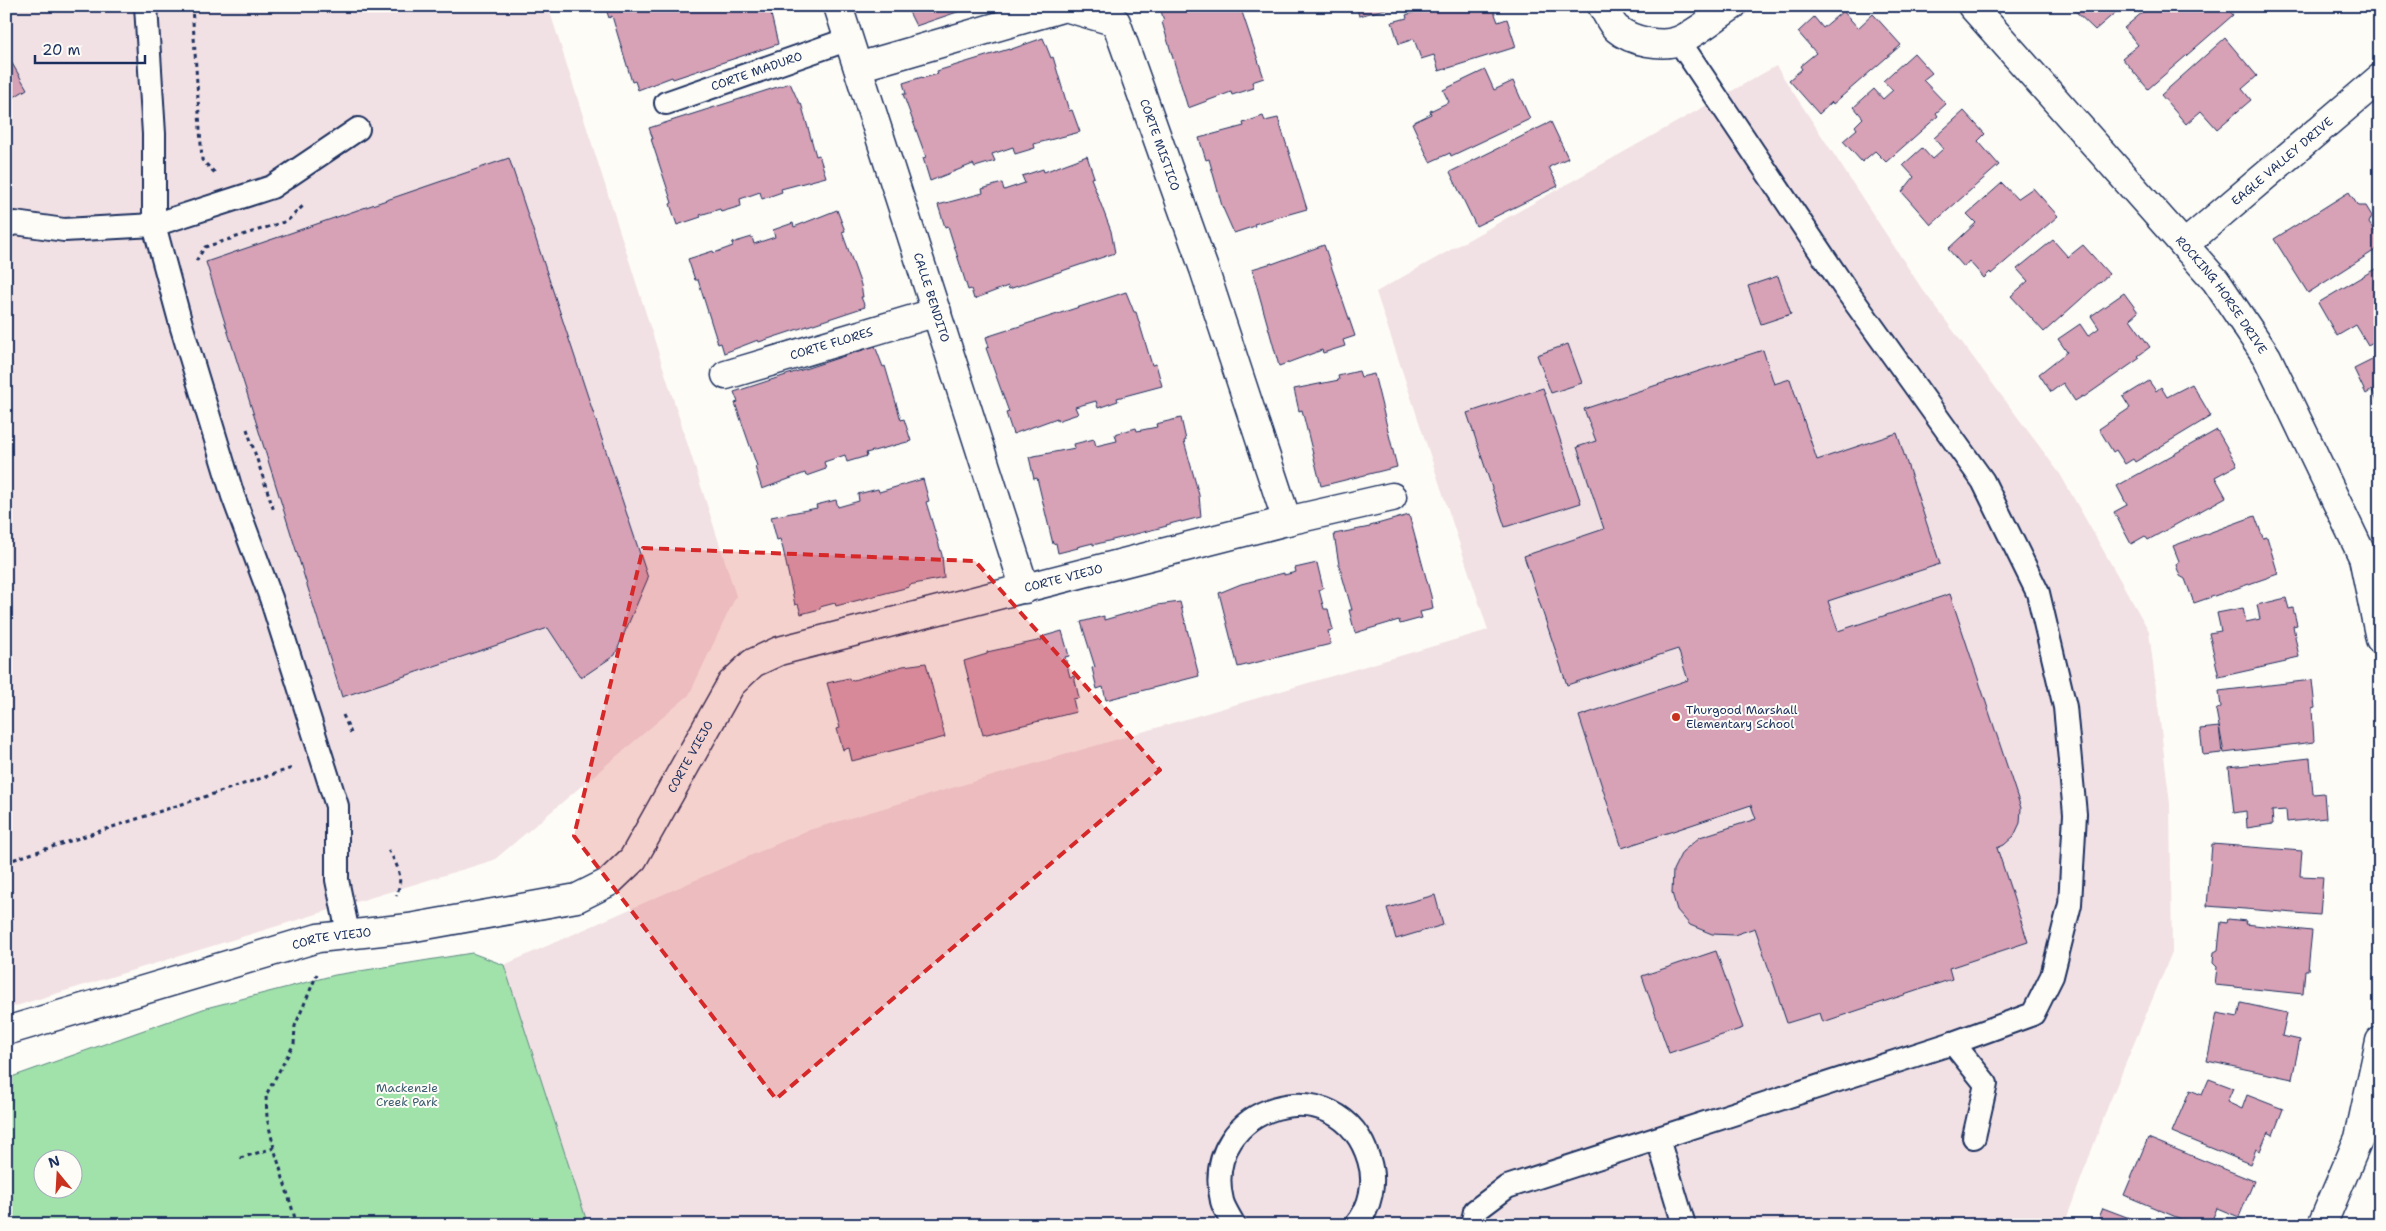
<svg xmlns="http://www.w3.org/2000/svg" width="2386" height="1231" viewBox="0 0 2386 1231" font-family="'Shantell Sans',sans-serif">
<rect width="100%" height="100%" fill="#fdfcf7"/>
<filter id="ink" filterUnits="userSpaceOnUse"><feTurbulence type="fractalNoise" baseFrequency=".02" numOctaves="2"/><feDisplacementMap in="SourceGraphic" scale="10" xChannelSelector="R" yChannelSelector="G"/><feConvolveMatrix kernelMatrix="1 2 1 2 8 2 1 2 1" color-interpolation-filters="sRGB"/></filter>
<g filter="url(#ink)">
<!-- built -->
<path fill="#f2e1e4" d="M6 6H548L736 596 689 695 494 860 6 1009Z
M1776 66 1920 286 2060 474 2149 631 2170 804 2172 952 2108 1106 2064 1225H588L504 965 806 831 1488 630 1376 292Z"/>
<!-- green -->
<path fill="#a1e1aa" stroke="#5e8884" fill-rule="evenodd" d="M472 953 504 965 588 1225H6V1079L206 1008 335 975ZM72 1158V1188H42V1158Z"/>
<!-- building -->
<path fill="#d7a1b6" stroke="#1b2f5e" d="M605 6H769L778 44 673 79 672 77 638 90 635 81 632 82 612 16 609 18Z
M906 6H975L916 26Z
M1174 6H1240L1264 78 1252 82 1254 88 1232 95 1231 92 1188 108 1162 22 1164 21 1161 11Z
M1356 6H1397L1359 16Z
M1432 6H1492L1498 22 1507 19 1516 47 1439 71 1434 55 1421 59 1414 39 1399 44 1392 22 1407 18 1406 15Z
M2070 6H2123L2095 30Z
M2150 6H2226L2233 15 2148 89 2122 58 2138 45 2124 28Z
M1843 11 1858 28 1873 14 1901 45 1833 104 1832 102 1819 114 1789 80 1802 69 1800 66 1816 53 1798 32 1814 17 1823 28Z
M1043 38 1051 58 1053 57 1069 111 1072 110 1080 132 1034 144 1035 148 1015 154 1013 147 992 154 995 161 975 167 973 164 930 181 923 158 926 157 903 94H906L903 83 922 77 923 78 938 74 937 71 1009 49V50Z
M2225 38 2257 76 2242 89 2251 100 2217 129 2201 111 2186 124 2161 95Z
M6 53 27 89 6 102Z
M1914 53 1932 73 1923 80 1946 104 1936 113 1938 116 1886 162 1875 151 1862 162 1843 141 1857 129 1855 126 1863 118 1854 107 1874 89 1883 99 1893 90 1883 81Z
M1485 70 1494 90 1513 81 1530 119 1451 156 1450 153 1430 162 1412 123 1431 114 1430 111 1449 102 1443 90Z
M790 83 799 103H801L816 156 819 155 826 177 781 189 782 192 762 199 760 192 740 199 741 206 721 212 720 209 700 215 701 217 677 225 670 204 672 203 651 139H653L649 128Z
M1964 111 1985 134 1978 141 1999 165 1931 225 1902 192 1914 177 1903 165 1922 148 1932 159 1943 149 1934 138Z
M1263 116 1265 121 1278 118 1307 209 1254 224 1255 226 1234 233 1222 206 1209 159 1206 160 1199 138 1244 126 1243 123Z
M1551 122 1568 158 1549 167 1558 186 1476 226 1450 172Z
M1087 156 1094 177 1091 178 1111 231 1115 253 1009 289 1008 286 974 299 971 289 968 290 948 226 945 227 938 205 983 193 982 189 1002 183 1004 190 1025 183 1022 176 1043 169 1044 172Z
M509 158 648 578 615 655 581 678 548 628 342 697 206 262Z
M2002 183 2017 199 2033 188 2058 216 1991 274 1990 272 1984 278 1969 261 1964 267 1948 249 1976 223 1967 214Z
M2349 192 2358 206H2366L2372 216 2369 223 2380 239V247L2308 293 2274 239Z
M837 210 845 231 842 232 861 285 863 297H861L865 307 759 342 758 340 724 353 721 343 718 344 698 280H695L688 259 713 251 714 253 733 246 732 243 752 237 754 244 775 237 773 230 793 223 794 227Z
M2053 240 2068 257 2083 245 2109 274 2044 332 2011 296 2028 281 2017 269Z
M1324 245 1355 336 1343 340 1345 346 1323 353 1322 350 1279 366 1252 269 1272 263V264Z
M2380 266V338L2368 345 2356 325 2337 336 2318 303Z
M1778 276 1791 314 1761 324 1748 286Z
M1126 292 1134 312H1136L1152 365 1156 364 1162 386 1117 398 1118 401 1098 408 1096 401 1075 407 1078 414 1057 421V418L1013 434 1006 413 1009 412 986 348 989 347 986 337Z
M2124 293 2138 312 2130 319 2150 347 2138 356 2140 358 2084 397 2083 396 2075 401 2063 383 2051 392 2039 374 2067 352 2058 339 2080 324 2088 336 2099 328 2091 316Z
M1568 344 1582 383 1551 393 1537 355Z
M875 346 883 367 885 366 901 420 904 419 911 441 866 453 867 456 847 462 845 455 824 462 826 469 806 476 805 473 762 489 755 467 757 466 735 403 738 402 734 392Z
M1763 350 1774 384 1790 379 1817 460 1897 433 1940 564 1828 601 1838 631 1950 594 2021 808 2020 823 2014 836 2004 845 1997 848 2028 942 1949 968 1952 979 1823 1022 1820 1013 1787 1023 1755 928 1734 935 1712 934 1690 925 1677 910 1672 893 1673 870 1682 852 1700 837 1756 819 1751 805 1622 848 1579 716 1688 680 1678 649 1567 685 1524 556 1604 529 1577 447 1596 441 1584 409Z
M2380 356V406L2372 390 2366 394 2354 369Z
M1359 371 1361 377 1374 374 1397 467 1321 486 1302 410 1299 411 1294 389 1339 380 1338 376Z
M2149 381 2156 391 2161 387 2167 397 2192 384 2211 416 2135 462 2133 459 2125 464 2116 450 2113 452 2099 429 2130 408 2123 397Z
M1543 388 1581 503 1505 527 1467 413Z
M1181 418 1186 440 1184 441 1199 495 1201 517 1181 522V521L1166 525 1167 526 1093 545V543L1077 547 1078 548 1058 553 1056 543 1053 544 1037 478 1034 479 1029 457 1075 448 1074 444 1094 439 1096 446 1117 441 1115 434 1136 428 1137 431 1157 427 1156 424Z
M2217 430 2237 465 2215 477 2226 497 2148 540 2145 536 2131 544 2114 512 2127 505 2117 486Z
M923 479 929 501 926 502 929 512 942 555 944 578 909 585V587L836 606 835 603 820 607V609L801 614 798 604 795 605 783 549 780 539 777 540 771 517 817 508 816 505 836 500 838 507 859 501 858 494 878 489 879 492Z
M1409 515 1431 596 1433 609 1420 612 1422 618 1400 624 1399 620 1355 633 1349 610H1352L1339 565 1334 534 1370 527V526Z
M2255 516 2263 538 2267 537 2278 574 2194 603 2185 579 2180 576 2176 565 2179 561 2173 546Z
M1317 563 1323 588 1319 590 1324 609H1328L1333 630 1328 631 1331 644 1238 667 1219 593 1241 584 1284 573V575L1296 572 1295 568Z
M2286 598 2289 609 2293 608 2297 625 2293 626 2299 657 2286 660V662L2219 677 2209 633 2221 631 2217 613 2243 608 2246 622 2260 619 2257 605Z
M1180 602 1199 676 1106 700 1103 687 1097 689 1092 668 1095 667 1081 622 1104 616V620L1157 605Z
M1062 631 1069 656 1065 657 1070 677 1074 676 1079 698 1073 699 1076 712 983 735 964 661 987 654V652L1042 640 1041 637Z
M926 663 945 737 852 761 849 748 843 750 837 729 840 728 827 683 849 678 850 681 903 666Z
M2312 680 2315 708 2312 709 2314 742 2224 753 2216 710 2221 707 2219 691Z
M2219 727 2222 753 2203 755 2200 729Z
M2310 758 2313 794 2324 793 2326 818 2287 822 2286 810 2272 811 2273 824 2247 828 2246 811 2234 813 2229 767Z
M2212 844 2302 851 2300 876 2323 877 2320 915 2207 906Z
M1435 895 1443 925 1396 939 1387 908Z
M2228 919 2246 921 2245 924 2312 931 2308 970H2305L2303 994 2215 985 2217 967 2213 963 2214 952 2218 950 2221 922 2227 923Z
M1716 951 1743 1028 1669 1053 1642 976Z
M2241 1003 2287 1013 2282 1036 2300 1040 2292 1079 2207 1061 2217 1013 2238 1017Z
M2209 1079 2233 1088 2227 1102 2242 1109 2247 1095 2283 1109 2273 1135 2268 1132 2260 1151 2256 1149 2250 1164 2172 1132 2190 1090 2202 1095Z
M2148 1138 2254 1181 2239 1217 2217 1208 2210 1225H2195L2124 1195Z
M2103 1208 2140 1222 2141 1220 2153 1225H2096Z"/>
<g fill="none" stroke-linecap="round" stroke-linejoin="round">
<!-- service casing -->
<g stroke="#1b2f5e" stroke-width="26">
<g id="service">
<path d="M146 6 154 134V225L182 328 233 496 271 598 337 806V880L348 933"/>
<path id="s1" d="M666 103 849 39"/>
<path d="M6 226 15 223 64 230 154 225 272 187 358 129"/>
<path d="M1953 1043 1986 1084 1974 1137"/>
<path d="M1658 1139 1684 1225"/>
<path d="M1234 1225C1230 1217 1224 1209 1222 1201 1199 1105 1340 1063 1369 1160 1376 1182 1371 1207 1356 1225"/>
<path d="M1472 1225 1475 1211 1507 1187 1953 1043 2033 1014 2052 976 2070 904 2075 814 2065 707 2038 593 1983 481 1844 287 1679 41"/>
</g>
</g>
<!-- minor casing -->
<g stroke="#1b2f5e" stroke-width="31">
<g id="minor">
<path id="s2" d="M838 6 1025 589"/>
<path d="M1602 6C1607 13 1611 24 1617 29 1631 41 1663 48 1680 40 1698 32 1715 17 1732 6"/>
<path id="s3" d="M1972 6 2216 281 2267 357 2363 557 2380 639"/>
<path id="s4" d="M858 67 1065 7 1116 22 1204 269 1287 521"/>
<path id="s5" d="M2184 245 2380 78"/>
<path id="s6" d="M726 375 937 312"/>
<path id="s7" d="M6 1031 318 938 409 928 577 898 609 882 633 859 731 684 753 663 779 651 1287 521 1392 497"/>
<path d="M2322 1225 2359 1138 2380 1041"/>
</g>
</g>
<!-- path -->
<path stroke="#1b2f5e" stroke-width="3" stroke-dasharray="4 4" stroke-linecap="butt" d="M192 6 202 160 215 173
M196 261 205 247 287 221 304 205
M247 429 274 511
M343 715 351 733
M388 850C398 865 404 878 396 896
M6 862 292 768
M274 1148 267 1118 266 1095 294 1044 295 1026 317 974
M240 1158 274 1148 297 1225"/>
<!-- service -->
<use href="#service" stroke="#fdfcf7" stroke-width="22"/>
<!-- minor -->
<use href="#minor" stroke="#fdfcf7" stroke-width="28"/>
</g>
</g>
<!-- marked area -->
<path fill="#d62828" fill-opacity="0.2" stroke="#d62828" stroke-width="4" stroke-dasharray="10 6" stroke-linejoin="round" d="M643 548 975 561 1160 770 776 1099 574 836Z"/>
<!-- markers -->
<circle fill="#c8321e" stroke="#fdfcf7" stroke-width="2" cx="1676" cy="717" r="5"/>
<g text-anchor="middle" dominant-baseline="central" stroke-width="4" stroke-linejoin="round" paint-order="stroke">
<!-- street labels -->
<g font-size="12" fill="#1b2f5e" stroke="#fdfcf7">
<text stroke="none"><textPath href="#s1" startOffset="96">CORTE MADURO</textPath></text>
<text stroke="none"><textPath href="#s4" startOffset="399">CORTE MISTICO</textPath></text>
<text stroke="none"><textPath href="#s5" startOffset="129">EAGLE VALLEY DRIVE</textPath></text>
<text stroke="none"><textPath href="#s3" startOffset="382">ROCKING HORSE DRIVE</textPath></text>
<text stroke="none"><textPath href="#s2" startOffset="306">CALLE BENDITO</textPath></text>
<text stroke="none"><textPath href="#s6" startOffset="110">CORTE FLORES</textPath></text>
<text stroke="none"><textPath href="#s7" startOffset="1210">CORTE VIEJO</textPath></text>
<text stroke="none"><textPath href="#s7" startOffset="774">CORTE VIEJO</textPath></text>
<text stroke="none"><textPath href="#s7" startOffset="339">CORTE VIEJO</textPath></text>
</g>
<!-- poi labels -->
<g font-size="12" fill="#1b2f5e" stroke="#fdfcf7" text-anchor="start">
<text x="1686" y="710">Thurgood Marshall<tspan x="1686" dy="14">Elementary School</tspan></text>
</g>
<!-- park labels -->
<g font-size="12" fill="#3c5c71" stroke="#fdfcf7">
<text x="407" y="1088">Mackenzie<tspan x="407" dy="14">Creek Park</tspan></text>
</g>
</g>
<!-- margin -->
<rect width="2386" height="1231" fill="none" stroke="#fdfcf7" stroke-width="25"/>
<rect x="12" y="12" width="2361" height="1206" fill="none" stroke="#1b2f5e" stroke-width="2" filter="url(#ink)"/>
<!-- north arrow -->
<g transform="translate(58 1174) rotate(342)"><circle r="24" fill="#fdfcf7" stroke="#a3aaba"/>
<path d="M0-4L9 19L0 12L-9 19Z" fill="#c8321e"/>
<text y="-8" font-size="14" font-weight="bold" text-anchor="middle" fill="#1b2f5e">N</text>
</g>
<!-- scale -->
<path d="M35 55v8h110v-8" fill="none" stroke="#1b2f5e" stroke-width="2.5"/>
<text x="42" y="55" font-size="15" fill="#1b2f5e" stroke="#fdfcf7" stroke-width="4" paint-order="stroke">20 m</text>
</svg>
